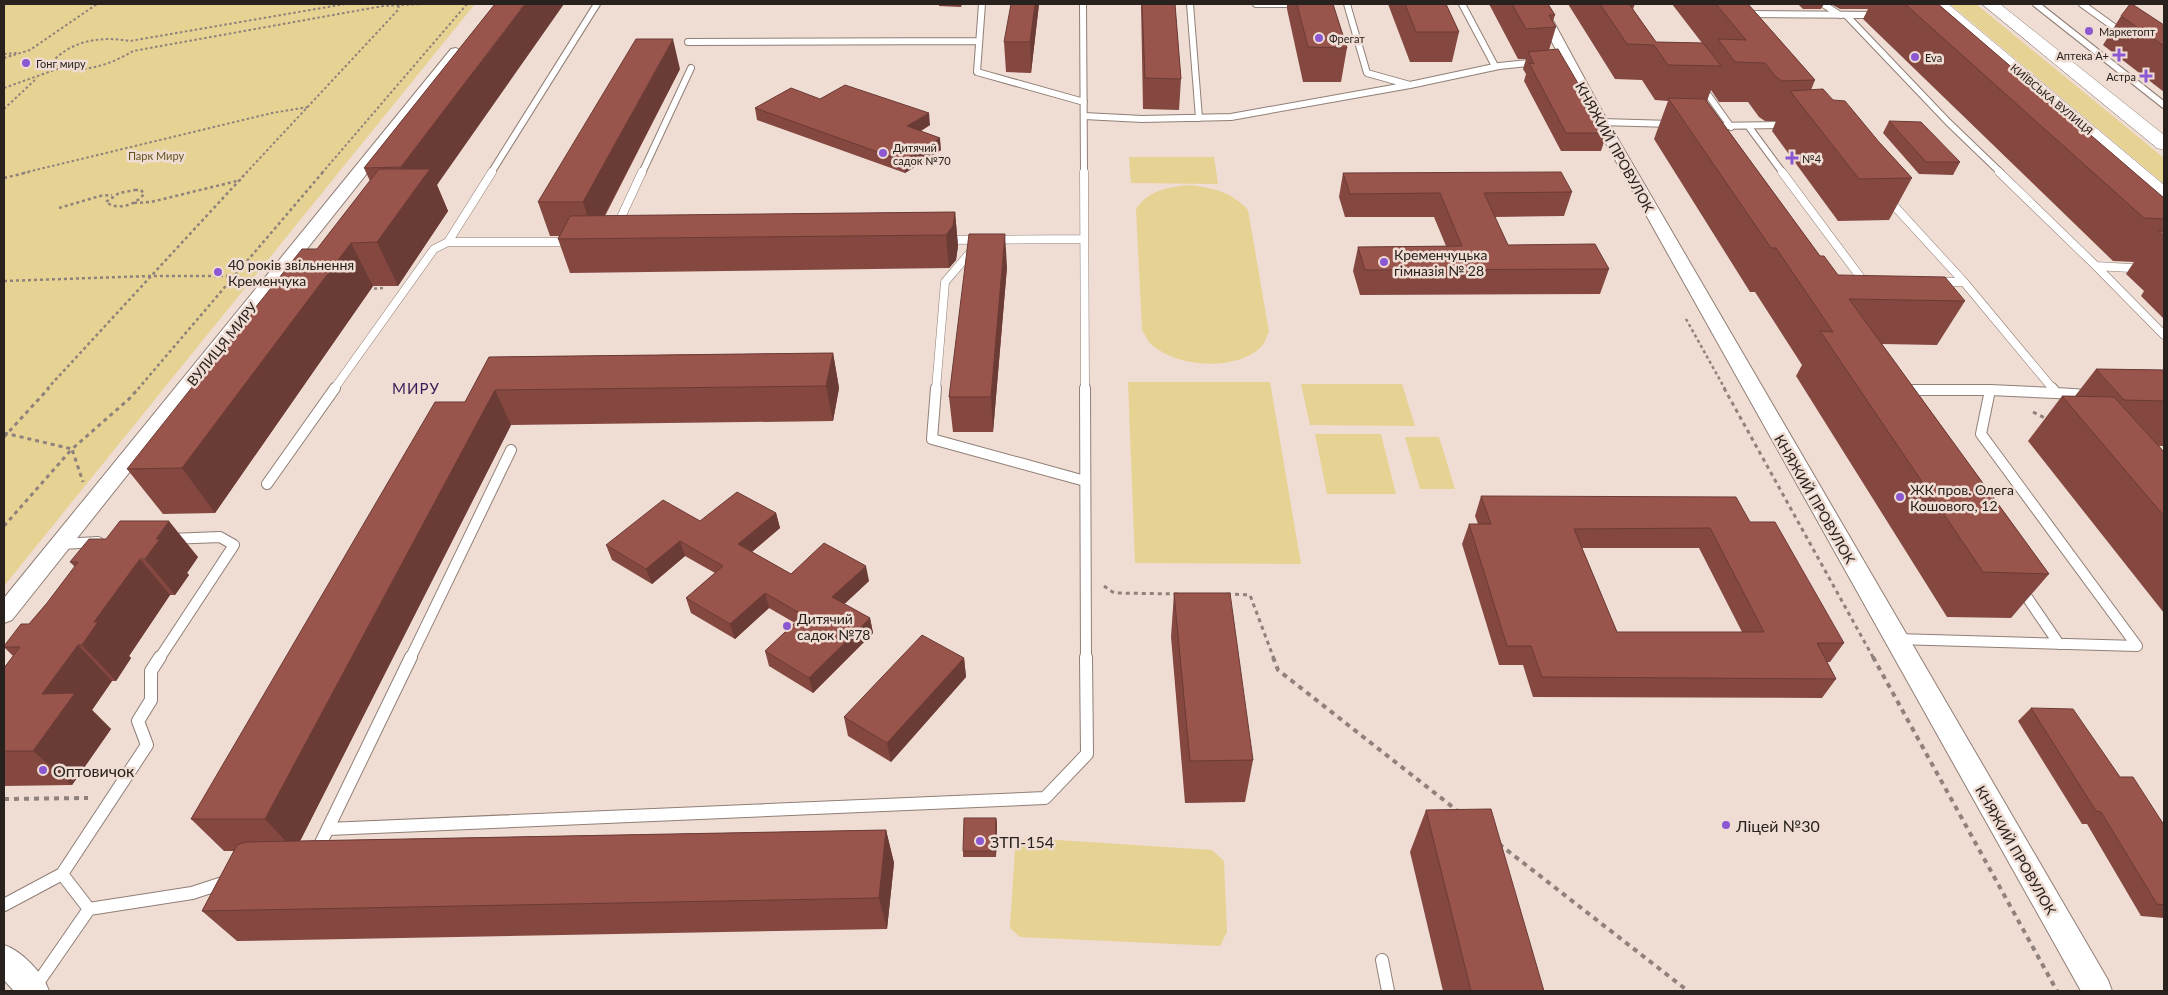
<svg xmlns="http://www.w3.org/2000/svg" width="2168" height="995" viewBox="0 0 2168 995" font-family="Lato,sans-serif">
<rect width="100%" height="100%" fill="#efdcd3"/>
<!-- green -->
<path fill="#e6d293" d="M4 4H475L4 586Z
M1950 4H1976L2164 158V184Z
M1129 157H1214L1218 184 1131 183Z
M1190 185C1213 188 1232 192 1248 210L1269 332C1267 336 1265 342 1262 346 1237 372 1175 368 1150 343 1147 340 1145 334 1142 330L1136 209C1149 190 1168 187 1190 185Z
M1128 382H1270L1301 564 1135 563Z
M1301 384H1402L1415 426 1310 425Z
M1315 434H1381L1396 494H1327Z
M1405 437H1439L1455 489H1420Z
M1026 838 1212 850 1224 861 1227 932 1220 946 1020 937 1010 928 1015 848Z"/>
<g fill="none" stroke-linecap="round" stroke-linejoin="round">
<!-- service-far3 casing -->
<g stroke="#907f76" stroke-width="8">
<path id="service-far3" d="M982 4 977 72 1084 102
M1083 4 1084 173
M1190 4 1199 118
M1256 4H1296
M1347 4 1367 73 1410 85 1499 66 1537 62
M1462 4 1495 66
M1823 4 1840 15
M2036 4 2164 105
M2082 4 2125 35
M1745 14 1878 15
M1846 15 1948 122 2001 173
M688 42 979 41
M1701 85 1731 127
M1084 116 1142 119 1231 117 1410 85
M1601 122 1672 124
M1712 126 1787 125
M1749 127 1783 173
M491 173 597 4
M642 173 691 68"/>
</g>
<!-- service-far2 casing -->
<g stroke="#907f76" stroke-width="9">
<path id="service-far2" d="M1084 172 1085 389
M1782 172 1864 282
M1999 172 2096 266 2164 270
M1887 198 1964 282H1936
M617 226 642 172
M944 240 1083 239
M448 242H572
M2096 266 2164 335
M1964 282 2053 389
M334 389 434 249 448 242 492 172
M936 389 945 282 974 248"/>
</g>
<!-- service-far1 casing -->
<g stroke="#907f76" stroke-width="12">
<path id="service-far1" d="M936 388 932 439 1085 481
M1085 388 1086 659
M2052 388 2056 393 2088 395
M1903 390H1990
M267 484 335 388
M61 544 98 542
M2020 587 2059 644
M1896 639 2137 646 1981 434 1990 390 2056 393
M159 659 234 545 220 537 170 539
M410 659 511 450"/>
</g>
<!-- service casing -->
<g stroke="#907f76" stroke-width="14">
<path id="service" d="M328 829 1045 798 1087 754 1086 657
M316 853 411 657
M4 905 62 874
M89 909 62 874 147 745 138 721 151 700V671L160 657
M1382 960 1388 991
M35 987 89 909 192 893 229 881"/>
</g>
<!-- minor casing -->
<g stroke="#907f76" stroke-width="2">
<path id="minor" d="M1532 4H1544L1608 122 2108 980 2112 991H2081L1594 122Z
M456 48 463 52 461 55 12 620 4 623V598L451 49Z
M4 945C22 951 43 973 49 991H14L4 980Z"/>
</g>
<!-- secondary casing -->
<g stroke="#907f76" stroke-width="1">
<path id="secondary" d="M1931 4H1948L2164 185V201L2157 199Z
M1982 4H2000L2164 135V150L2157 148Z"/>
</g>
<!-- path-far3 -->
<path stroke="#8f817b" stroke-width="2" stroke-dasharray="2.5 2.5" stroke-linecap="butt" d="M345 4 130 41C102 36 73 40 53 61L58 67C83 74 112 64 133 51L383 6 422 4
M4 54 17 53
M4 58 30 50 97 4
M4 88 60 68
M4 109 37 78
M23 173 272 113 308 107
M246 173 398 10 399 4
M322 173 467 4"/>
<!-- path-far2 -->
<path stroke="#8f817b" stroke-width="2.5" stroke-dasharray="3 3" stroke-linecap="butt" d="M4 178 29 172
M135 190H141L144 194C135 205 118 211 106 202L119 193Z
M134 203 151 202 241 180
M59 208 100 196 112 195
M4 281 150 276H235
M368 289 384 288
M1686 319 1725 389
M47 389 247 172
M138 389 323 172"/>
<!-- path-far1 -->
<path stroke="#8f817b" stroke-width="3" stroke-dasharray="4 4" stroke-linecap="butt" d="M1724 388 1874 659
M2033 412 2047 419
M4 433 72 449 129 399 139 388
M4 437 49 388
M4 526 72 449 83 482
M1104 586 1114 593 1178 594
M1227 594 1250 595 1274 659"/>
<!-- path -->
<path stroke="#8f817b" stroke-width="4" stroke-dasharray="5 5" stroke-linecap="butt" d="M1273 657 1278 670 1459 812
M1873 657 2057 991
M4 799 88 798
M1499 844 1688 991"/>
<!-- service-far3 -->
<use href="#service-far3" stroke="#fff" stroke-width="6"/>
<!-- service-far2 -->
<use href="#service-far2" stroke="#fff" stroke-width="8"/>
<!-- service-far1 -->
<use href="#service-far1" stroke="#fff" stroke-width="10"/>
<!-- service -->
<use href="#service" stroke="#fff" stroke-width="12"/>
<!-- minor -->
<use href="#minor" fill="#fff" fill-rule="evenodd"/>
<!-- secondary -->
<use href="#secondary" fill="#fff" fill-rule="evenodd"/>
</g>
<!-- wall -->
<path fill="#844841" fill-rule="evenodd" d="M495 4 437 185 448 211 398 286H373L215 513 163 514 127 469 317 249 370 181 364 168Z
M939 4H962L961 7 939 6Z
M1039 4 1031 73 1006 72 1004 42Z
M1141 4H1175L1181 79 1179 110 1143 109Z
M1287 4H1333L1347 48 1341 82H1303L1287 9Z
M1388 4H1446L1459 32 1452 62H1410Z
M1489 4H1548L1555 15 1553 21 1556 27 1549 50 1607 133 1601 151H1561L1524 81 1526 74 1523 69 1526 59H1518Z
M1568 4H1635L1633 9 1656 42 1702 43 1672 4H1748L1815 80 1811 90 1833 100 1879 142 1912 178 1889 220 1838 221 1772 131 1776 121H1765L1759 117 1748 102H1719L1711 90 1707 101 1820 256 1838 275 1965 301 1937 345 1882 344 2049 574 2011 618 1947 617 1796 376 1802 365 1755 292H1750L1654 139 1668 101 1655 100 1642 80 1615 79Z
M1798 4H1824L1821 9H1803Z
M1831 4H1938L2164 198V319L2141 296 2144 291 2126 274 2134 262 2113 261 1863 19 1868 9H1840Z
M2121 16 2164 25V92L2103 45Z
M680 69 605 216 955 212 958 246 956 260 949 268 570 273 558 239 559 236H550L538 202Z
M820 99 930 125 921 131 941 150 905 173 757 120 755 108Z
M1889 121 1960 162 1953 175 1919 174 1883 133Z
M1343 173 1572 192 1564 216 1495 217 1508 245 1609 269 1600 294 1360 295 1353 271 1358 247 1446 246 1434 217H1345L1339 197Z
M1007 267 993 432H953L949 397Z
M833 353 839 388 833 421 511 425 300 841 886 830 894 863 887 929 237 941 202 911 234 851H224L191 819 465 402 489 357Z
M2096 369 2164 370V446H2159L2164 452V613L2028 441 2062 396H2075Z
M1481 496 1750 522 1844 643 1830 662H1827L1836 679 1822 698 1533 697 1523 665H1499L1462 544 1469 524H1478L1475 516ZM1582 548H1699L1742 632H1617Z
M776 513 780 528 752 552 791 574 869 581 844 604 870 618 873 633 813 693 769 666 765 651 795 623 769 608 735 639 691 613 686 598 715 573 685 556 652 584 612 560 606 545 700 521Z
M198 557 187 573 189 575 175 595H170L129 656 131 658 116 681H112L92 710 111 729 72 785 4 786V668L13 656 4 647V646L29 624 47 603 75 567 70 562Z
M1174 593 1253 760 1245 802 1185 803 1171 637Z
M964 658 966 677 891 762 848 736 844 717Z
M2031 708 2164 825V918L2141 916 2087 824H2082L2018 721Z
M1426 810 1544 991H1443L1410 852Z
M996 818 997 824 996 857H963V851Z"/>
<!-- shaded-wall -->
<path fill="#6b3b35" d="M525 4H564L437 185 448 211 398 286 377 242 413 193 401 167Z
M1035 4H1039L1031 73 1030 42Z
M673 39 680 69 594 235 583 202Z
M929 113 930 125 909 138 907 126Z
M940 138 941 150 905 173 903 161Z
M955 212 958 246 956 260 949 268 946 235Z
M1005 234 1007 267 993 432 991 397Z
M351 243 373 286 215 513 182 468Z
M833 353 839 388 833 421 826 386Z
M495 390 511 425 295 851 265 819Z
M776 513 780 528 743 559 738 544Z
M169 521 198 557 187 573 189 575 175 595 145 559 156 539Z
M680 541 685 556 652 584 646 569Z
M140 559 170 595 129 656 131 658 116 681 82 645 94 622Z
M866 566 869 581 836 612 832 597Z
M765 593 769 608 735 639 730 624Z
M870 618 873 633 813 693 809 678Z
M78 645 112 681 92 710 111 729 72 785 33 751 42 694Z
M964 658 966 677 891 762 887 743Z
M996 818 997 824 996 857 995 851Z
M886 830 894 863 887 929 879 898Z"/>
<!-- building -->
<path fill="#99544c" stroke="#6b3b35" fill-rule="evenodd" d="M495 4H525L401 167 364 168Z
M1011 4H1035L1030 42H1004Z
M1142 4H1175L1181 79 1145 78Z
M1297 4H1333L1347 48 1308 47Z
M1405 4H1446L1459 32H1416Z
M1512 4H1548L1555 15H1549L1556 27 1526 29Z
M1600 4H1629L1656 42 1703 43 1721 66 1668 65 1654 45 1627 44Z
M1716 4H1748L1815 80 1782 81 1776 77 1765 63 1735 62 1718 39 1746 40Z
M1905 4H1938L2164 198V219L2144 218Z
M2130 4H2132L2164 25V46L2121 16Z
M636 39H673L583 202H538Z
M1558 49 1607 133H1566L1529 63 1534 64 1528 52Z
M845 85 929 113 907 126 940 138 903 161 755 108 791 88 820 99Z
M1823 89 1833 100 1845 101 1879 142 1912 178 1859 179 1790 91Z
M1668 98 1705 99 1820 256H1824L1838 275 1945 277 1965 301 1849 299 2049 574 1983 572 1820 331 1833 332 1776 248H1771Z
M1889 121 1921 122 1960 162H1926Z
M379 169H430L377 242 351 243 182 468 127 469 302 249H317Z
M1561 172 1572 192 1484 193 1508 245 1595 244 1609 269 1365 270 1358 247 1462 246 1440 193 1350 194 1343 173Z
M955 212 953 226 946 235 558 239 570 216Z
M2158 231H2164V237Z
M969 234H1005L991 397H949Z
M833 353 826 386 495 390 265 819H191L435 402H465L489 357Z
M2096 369 2164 370V401L2124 400Z
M2062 396 2114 397 2164 452V516Z
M737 492 776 513 738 544 791 574 824 543 866 566 832 597 870 618 809 678 765 651 803 615 765 593 730 624 686 598 723 566 680 541 646 569 606 545 663 500 700 521Z
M1481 496 1736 497 1750 522H1775L1844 643H1817L1836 679 1542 677 1531 646H1507L1469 524H1491ZM1710 528 1764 632H1617L1574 529Z
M120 521H169L156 539H160L145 559H140L94 622H98L82 645H78L42 694 75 693 33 751H4V668L20 647H4V646L21 624H29L47 603 78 562H70L89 539H106Z
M1174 593H1230L1253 760 1190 761Z
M922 635 964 658 887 743 844 717Z
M2031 708 2073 709 2120 777H2133L2164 825V905L2157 904 2101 812 2096 811Z
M1491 809 1544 991H1471L1426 810Z
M964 818H996L995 851H963Z
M886 830 879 898 202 911 237 845 246 842Z"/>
<!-- markers -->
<g fill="#8c58d1" stroke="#efdcd3" stroke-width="2">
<circle cx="2089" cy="31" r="5"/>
<circle cx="1319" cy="38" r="5"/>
<path d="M2116.5 47.5h5v5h5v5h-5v5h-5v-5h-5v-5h5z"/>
<circle cx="1915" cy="57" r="5"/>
<circle cx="26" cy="63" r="5"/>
<path d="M2143.5 68.5h5v5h5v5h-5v5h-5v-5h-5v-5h5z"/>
<circle cx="883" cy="153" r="5"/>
<path d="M1789.5 150.5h5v5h5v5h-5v5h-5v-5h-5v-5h5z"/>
<circle cx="1384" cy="262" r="5"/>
<circle cx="218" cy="272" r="5"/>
<circle cx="1900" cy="497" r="5"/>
<circle cx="787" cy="626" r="5"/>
<circle cx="43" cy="770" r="5"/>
<circle cx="1726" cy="825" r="5"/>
<circle cx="980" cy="841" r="5"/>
</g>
<g text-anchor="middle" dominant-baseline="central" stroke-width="5" stroke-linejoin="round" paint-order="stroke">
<!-- far-poi labels -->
<g font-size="11" fill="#28211d" stroke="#efdcd3" text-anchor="start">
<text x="2099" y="31">Маркетопт</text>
<text x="1329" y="38">Фрегат</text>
<text x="2109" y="55" text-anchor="end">Аптека А+</text>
<text x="1925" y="57">Eva</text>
<text x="36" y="63">Гонг миру</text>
<text x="2136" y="76" text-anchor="end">Астра</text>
<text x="893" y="147">Дитячий<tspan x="893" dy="13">садок №70</tspan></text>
<text x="1802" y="158">№4</text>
</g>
<!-- far-street labels -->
<g font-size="11" fill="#28211d" stroke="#efdcd3">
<text transform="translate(2052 99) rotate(40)">КИЇВСЬКА ВУЛИЦЯ</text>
</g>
<!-- far-park labels -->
<g font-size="11" fill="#63531d" stroke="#efdcd3">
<text x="156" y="155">Парк Миру</text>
</g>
<!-- street labels -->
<g font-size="14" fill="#28211d" stroke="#efdcd3">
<text transform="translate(1615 147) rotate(61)">КНЯЖИЙ ПРОВУЛОК</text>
<text transform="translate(222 344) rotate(-51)">ВУЛИЦЯ МИРУ</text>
<text transform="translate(1815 499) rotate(60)">КНЯЖИЙ ПРОВУЛОК</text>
<text transform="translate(2016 850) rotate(60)">КНЯЖИЙ ПРОВУЛОК</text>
</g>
<!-- poi labels -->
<g font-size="14" fill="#28211d" stroke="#efdcd3" text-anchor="start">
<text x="1394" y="254">Кременчуцька<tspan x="1394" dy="16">гімназія № 28</tspan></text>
<text x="228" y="264">40 рокiв звiльнення<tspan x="228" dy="16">Кременчука</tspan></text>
<text x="1910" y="489">ЖК пров. Олега<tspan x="1910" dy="16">Кошового, 12</tspan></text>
<text x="797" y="618">Дитячий<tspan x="797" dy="16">садок №78</tspan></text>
</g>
<!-- neighbourhood labels -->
<g font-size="15" letter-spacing="1" fill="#361d56" stroke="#efdcd3">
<text x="416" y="388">МИРУ</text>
</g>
<!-- near-poi labels -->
<g font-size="16" fill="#28211d" stroke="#efdcd3" text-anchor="start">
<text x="53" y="770">Оптовичок</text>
<text x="1736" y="825">Ліцей №30</text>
<text x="990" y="841">ЗТП-154</text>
</g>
</g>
<!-- border -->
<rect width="2168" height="995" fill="none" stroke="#28211d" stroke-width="10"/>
</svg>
